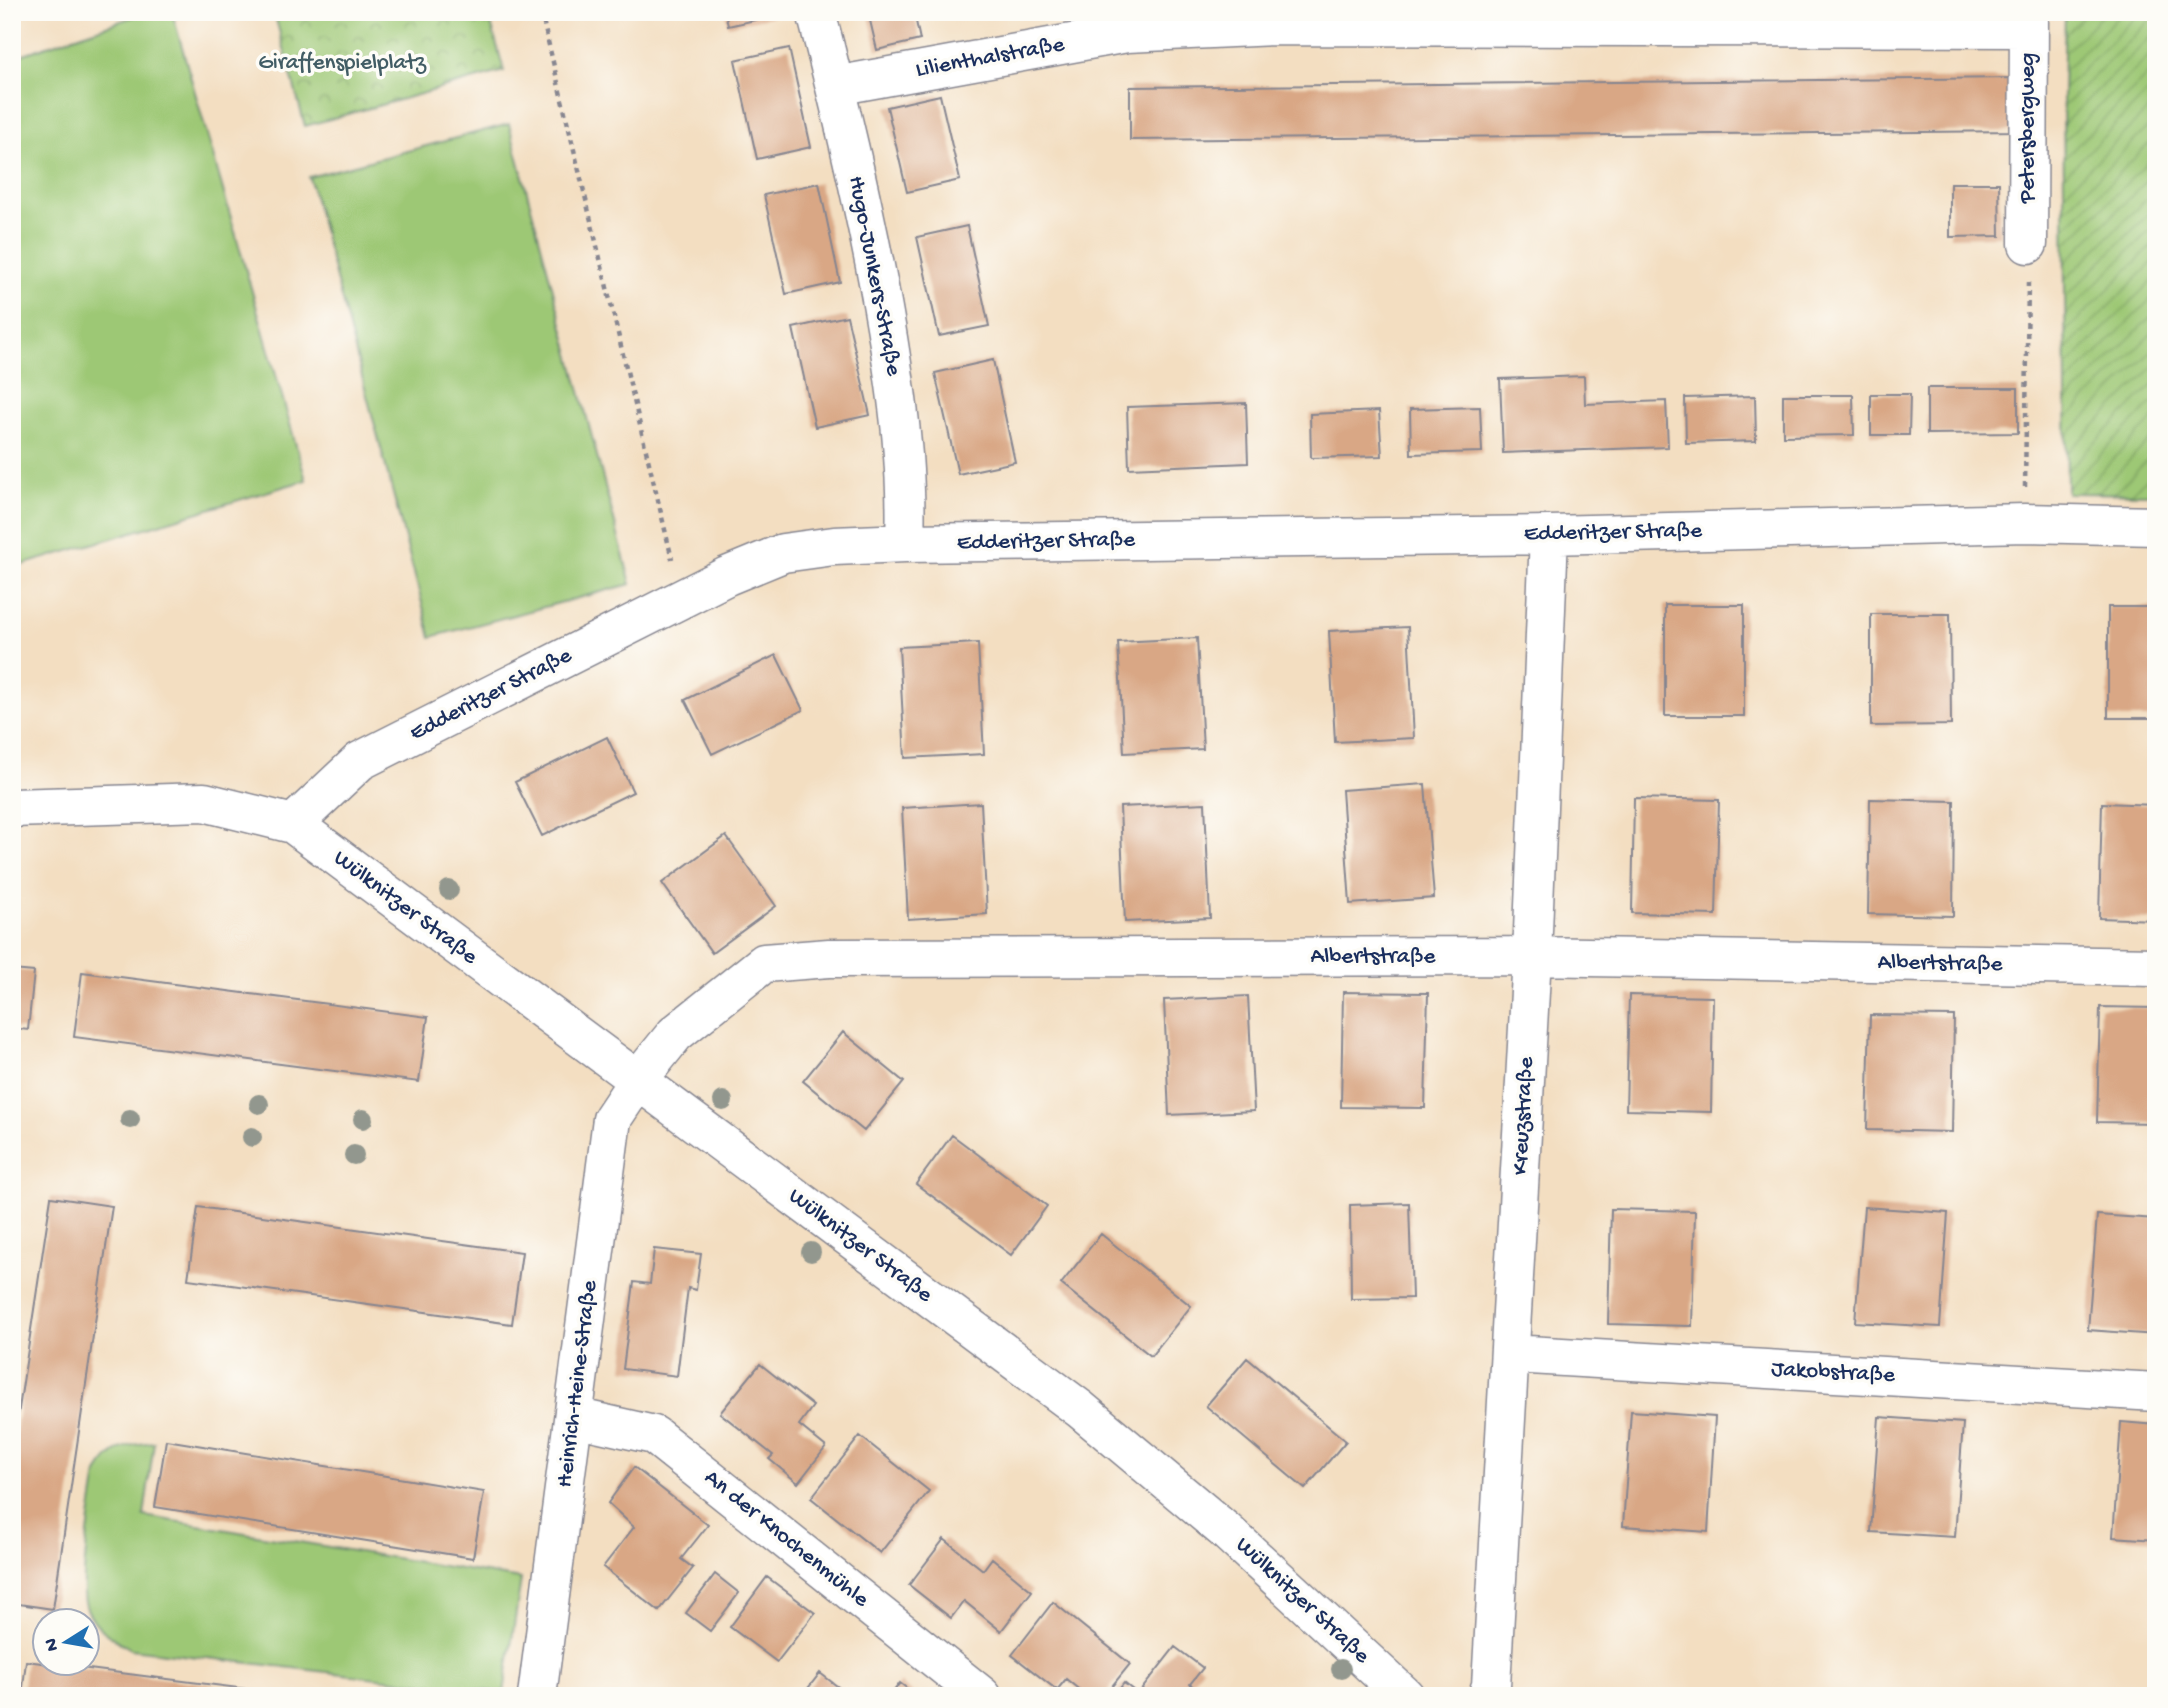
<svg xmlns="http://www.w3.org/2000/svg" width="2168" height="1708" viewBox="0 0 2168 1708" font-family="'Gochi Hand',sans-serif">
<defs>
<pattern id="park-crowns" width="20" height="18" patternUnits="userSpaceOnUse" patternTransform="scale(1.75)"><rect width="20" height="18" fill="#9dc875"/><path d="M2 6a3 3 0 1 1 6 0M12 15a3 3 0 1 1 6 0" fill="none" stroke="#7fa363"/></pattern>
<pattern id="garden-furrows" width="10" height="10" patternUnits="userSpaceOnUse" patternTransform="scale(1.75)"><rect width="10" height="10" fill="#9dc875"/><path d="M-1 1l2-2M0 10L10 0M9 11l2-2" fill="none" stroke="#7fa363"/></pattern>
</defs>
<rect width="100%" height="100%" fill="#fdfcf7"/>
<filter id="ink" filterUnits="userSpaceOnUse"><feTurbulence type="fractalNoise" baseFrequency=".0143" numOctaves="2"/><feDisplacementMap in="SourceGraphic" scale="14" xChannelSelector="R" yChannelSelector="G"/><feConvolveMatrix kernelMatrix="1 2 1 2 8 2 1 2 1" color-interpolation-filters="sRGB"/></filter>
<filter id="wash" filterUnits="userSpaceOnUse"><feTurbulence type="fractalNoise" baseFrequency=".00686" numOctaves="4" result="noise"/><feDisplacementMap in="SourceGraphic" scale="28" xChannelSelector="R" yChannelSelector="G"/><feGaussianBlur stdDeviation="1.57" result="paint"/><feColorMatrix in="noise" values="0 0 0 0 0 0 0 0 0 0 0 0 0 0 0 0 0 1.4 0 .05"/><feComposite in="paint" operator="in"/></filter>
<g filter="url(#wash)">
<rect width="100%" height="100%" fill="#f3dec1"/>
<!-- grass -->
<path fill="#9dc875" stroke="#5c7c6a" stroke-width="2" d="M147 12H172L306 480 12 568V58Z
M509 124 631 584 431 637 309 177Z
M154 1442 144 1516 521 1579 504 1693 131 1649C113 1639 96 1629 87 1609 77 1588 93 1500 97 1473 112 1447 126 1445 154 1442Z"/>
<!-- park -->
<path fill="url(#park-crowns)" stroke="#5c7c6a" stroke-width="2" d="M274 12H488L504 71 305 126Z"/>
<!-- garden -->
<path fill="url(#garden-furrows)" stroke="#5c7c6a" stroke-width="2" d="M2065 12H2156V494L2067 493 2063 95Z"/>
<g id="blocks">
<!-- building -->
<path fill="#d9a785" d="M725 12H786V13L728 26Z
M868 12H914L920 40 877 50Z
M789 48 811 147 757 159 735 60Z
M2018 78V131L1130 140V87Z
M940 95 960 180 907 192 887 107Z
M819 183 840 282 786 294 764 195Z
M1950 183H1999L2000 236 1950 237Z
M967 226 989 326 939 336 917 237Z
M847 316 870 415 815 427 793 328Z
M993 360 1015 462 958 474 935 373Z
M1584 376 1585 404 1666 401 1668 447 1503 453 1500 379Z
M1927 388H2018V433L1927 434Z
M1871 394H1910L1909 435H1871Z
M1783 395H1853L1854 435 1783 436Z
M1755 396 1756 441 1686 443 1685 398Z
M1246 403 1248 463 1129 468 1127 407Z
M1480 407 1482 452 1411 454 1410 409Z
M1379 411 1382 456 1311 458 1310 414Z
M1665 605H1744V716H1665Z
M2108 607H2156V718H2108Z
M1871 614H1950L1951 725 1871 726Z
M1408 627 1414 738 1335 742 1329 631Z
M1197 638 1203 749 1124 753 1118 642Z
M978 643 984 754 905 758 899 647Z
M776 655 803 710 712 754 685 700Z
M607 737 633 792 542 836 515 782Z
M1425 784 1434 898 1350 904 1342 790Z
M1634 798 1719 800 1716 915 1632 913Z
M1870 799 1954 801 1953 916 1868 914Z
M981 803 987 914 908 919 902 808Z
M1205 803 1210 918 1125 922 1120 807Z
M2102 803 2156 805V920L2099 918Z
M726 836 776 906 712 953 662 883Z
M12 970 34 972 28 1030 12 1028Z
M82 972 428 1017 419 1082 74 1037Z
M1343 992 1428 993 1425 1108 1341 1107Z
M1629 995 1713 997 1711 1112 1626 1110Z
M1248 996 1254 1111 1169 1115 1164 1000Z
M2100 1007 2156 1008V1123L2097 1122Z
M1870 1015 1954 1016 1952 1132 1867 1130Z
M843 1032 904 1082 864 1131 803 1081Z
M952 1135 1047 1206 1011 1255 916 1184Z
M51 1197 112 1206 53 1609 12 1603V1455Z
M1409 1203 1412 1298 1351 1299 1350 1205Z
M198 1207 522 1252 512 1324 188 1279Z
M1864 1207 1948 1213 1940 1327 1855 1322Z
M1611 1209 1695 1211 1692 1326 1608 1324Z
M2097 1215 2156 1219V1335L2088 1330Z
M1101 1234 1191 1306 1151 1356 1061 1284Z
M654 1249 701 1254 696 1290 688 1288 677 1376 623 1369 634 1282 650 1284Z
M1247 1358 1346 1441 1305 1489 1206 1406Z
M760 1364 813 1406 799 1425 826 1447 798 1483 769 1459 773 1455 720 1413Z
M1631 1411 1715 1417 1708 1532 1623 1526Z
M1879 1417 1963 1423 1955 1537 1871 1532Z
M2121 1422 2156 1425V1540L2113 1537Z
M860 1436 929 1491 880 1553 811 1498Z
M166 1440 484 1492 473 1558 155 1507Z
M634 1467 708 1525 681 1559 693 1568 659 1611 603 1567 634 1527 608 1503Z
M944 1539 983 1570 992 1558 1032 1591 1001 1631 964 1601 951 1618 909 1585Z
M715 1574 739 1593 710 1631 686 1613Z
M767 1577 815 1613 777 1662 730 1627Z
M1053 1602 1130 1664 1104 1696H1087L1066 1679 1057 1690 1012 1655Z
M1175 1647 1203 1668 1190 1684 1204 1696H1114L1124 1683 1138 1694Z
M26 1661 285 1694V1696H22Z
M820 1673 850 1696H802Z
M900 1683 917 1696H890Z"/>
</g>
</g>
<g filter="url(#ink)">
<use href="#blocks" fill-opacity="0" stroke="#878690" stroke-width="2"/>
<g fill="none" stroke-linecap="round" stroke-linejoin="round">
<!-- minor casing -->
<g stroke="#878690" stroke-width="41">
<path id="minor" d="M816 12C843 116 868 220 886 326 898 398 908 470 905 543
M835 86 1127 33 1274 26 2028 28
M2028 244 2029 12
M12 808 204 802 293 824 1080 1409 1226 1531 1405 1696
M293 824 360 761 727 576 783 553 834 546 905 543 1549 535 2025 523 2156 526
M1511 1354 2156 1392
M574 1417 654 1435 982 1696
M537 1696 612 1119 638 1080 675 1034 764 963 829 958 1532 956 2156 967
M1487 1696 1491 1686 1532 956 1549 535"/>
</g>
<!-- path -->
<path stroke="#878690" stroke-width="4.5" stroke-dasharray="5 5" stroke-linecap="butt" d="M541 12 672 559
M2025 487 2028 282"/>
<!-- minor -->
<use href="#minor" stroke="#fff" stroke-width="38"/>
</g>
<!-- trees -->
<g fill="#92978e">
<circle cx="449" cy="890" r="10"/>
<circle cx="723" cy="1101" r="10"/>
<circle cx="259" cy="1104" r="10"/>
<circle cx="130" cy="1119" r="10"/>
<circle cx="363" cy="1119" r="10"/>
<circle cx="252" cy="1137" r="10"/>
<circle cx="354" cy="1155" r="10"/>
<circle cx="811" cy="1252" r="10"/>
<circle cx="1341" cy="1669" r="10"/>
</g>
</g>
<g text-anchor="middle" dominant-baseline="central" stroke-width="7" stroke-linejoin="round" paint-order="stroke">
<!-- street labels -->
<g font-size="23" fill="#1b2f5e" stroke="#fdfcf7">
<text transform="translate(990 58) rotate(-10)">Lilienthalstraße</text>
<text transform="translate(2028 128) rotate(-90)">Petersbergweg</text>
<text transform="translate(874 276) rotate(79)">Hugo-Junkers-Straße</text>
<text transform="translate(1613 533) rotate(-1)">Edderitzer Straße</text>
<text transform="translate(1046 542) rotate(-1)">Edderitzer Straße</text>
<text transform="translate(491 695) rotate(-27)">Edderitzer Straße</text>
<text transform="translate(405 908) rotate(37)">Wülknitzer Straße</text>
<text x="1373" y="957">Albertstraße</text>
<text transform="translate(1940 964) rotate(1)">Albertstraße</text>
<text transform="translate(1524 1116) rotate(-87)">Kreuzstraße</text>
<text transform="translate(860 1246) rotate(37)">Wülknitzer Straße</text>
<text transform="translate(1833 1373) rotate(3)">Jakobstraße</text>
<text transform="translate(578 1384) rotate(-83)">Heinrich-Heine-Straße</text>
<text transform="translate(786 1539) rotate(39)">An der Knochenmühle</text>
<text transform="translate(1302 1601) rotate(43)">Wülknitzer Straße</text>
</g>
<!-- park labels -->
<g font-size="23" fill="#425d65" stroke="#fdfcf7">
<text x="342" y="63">Giraffenspielplatz</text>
</g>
</g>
<!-- margin -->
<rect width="2168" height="1708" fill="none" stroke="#fdfcf7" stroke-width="42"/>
<!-- north arrow -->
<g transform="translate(66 1642) rotate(259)"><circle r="33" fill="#fdfcf7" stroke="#a3aaba" stroke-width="2"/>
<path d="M0-5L12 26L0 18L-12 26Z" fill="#1f6fb2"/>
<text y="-10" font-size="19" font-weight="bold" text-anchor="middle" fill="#1b2f5e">N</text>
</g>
</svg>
